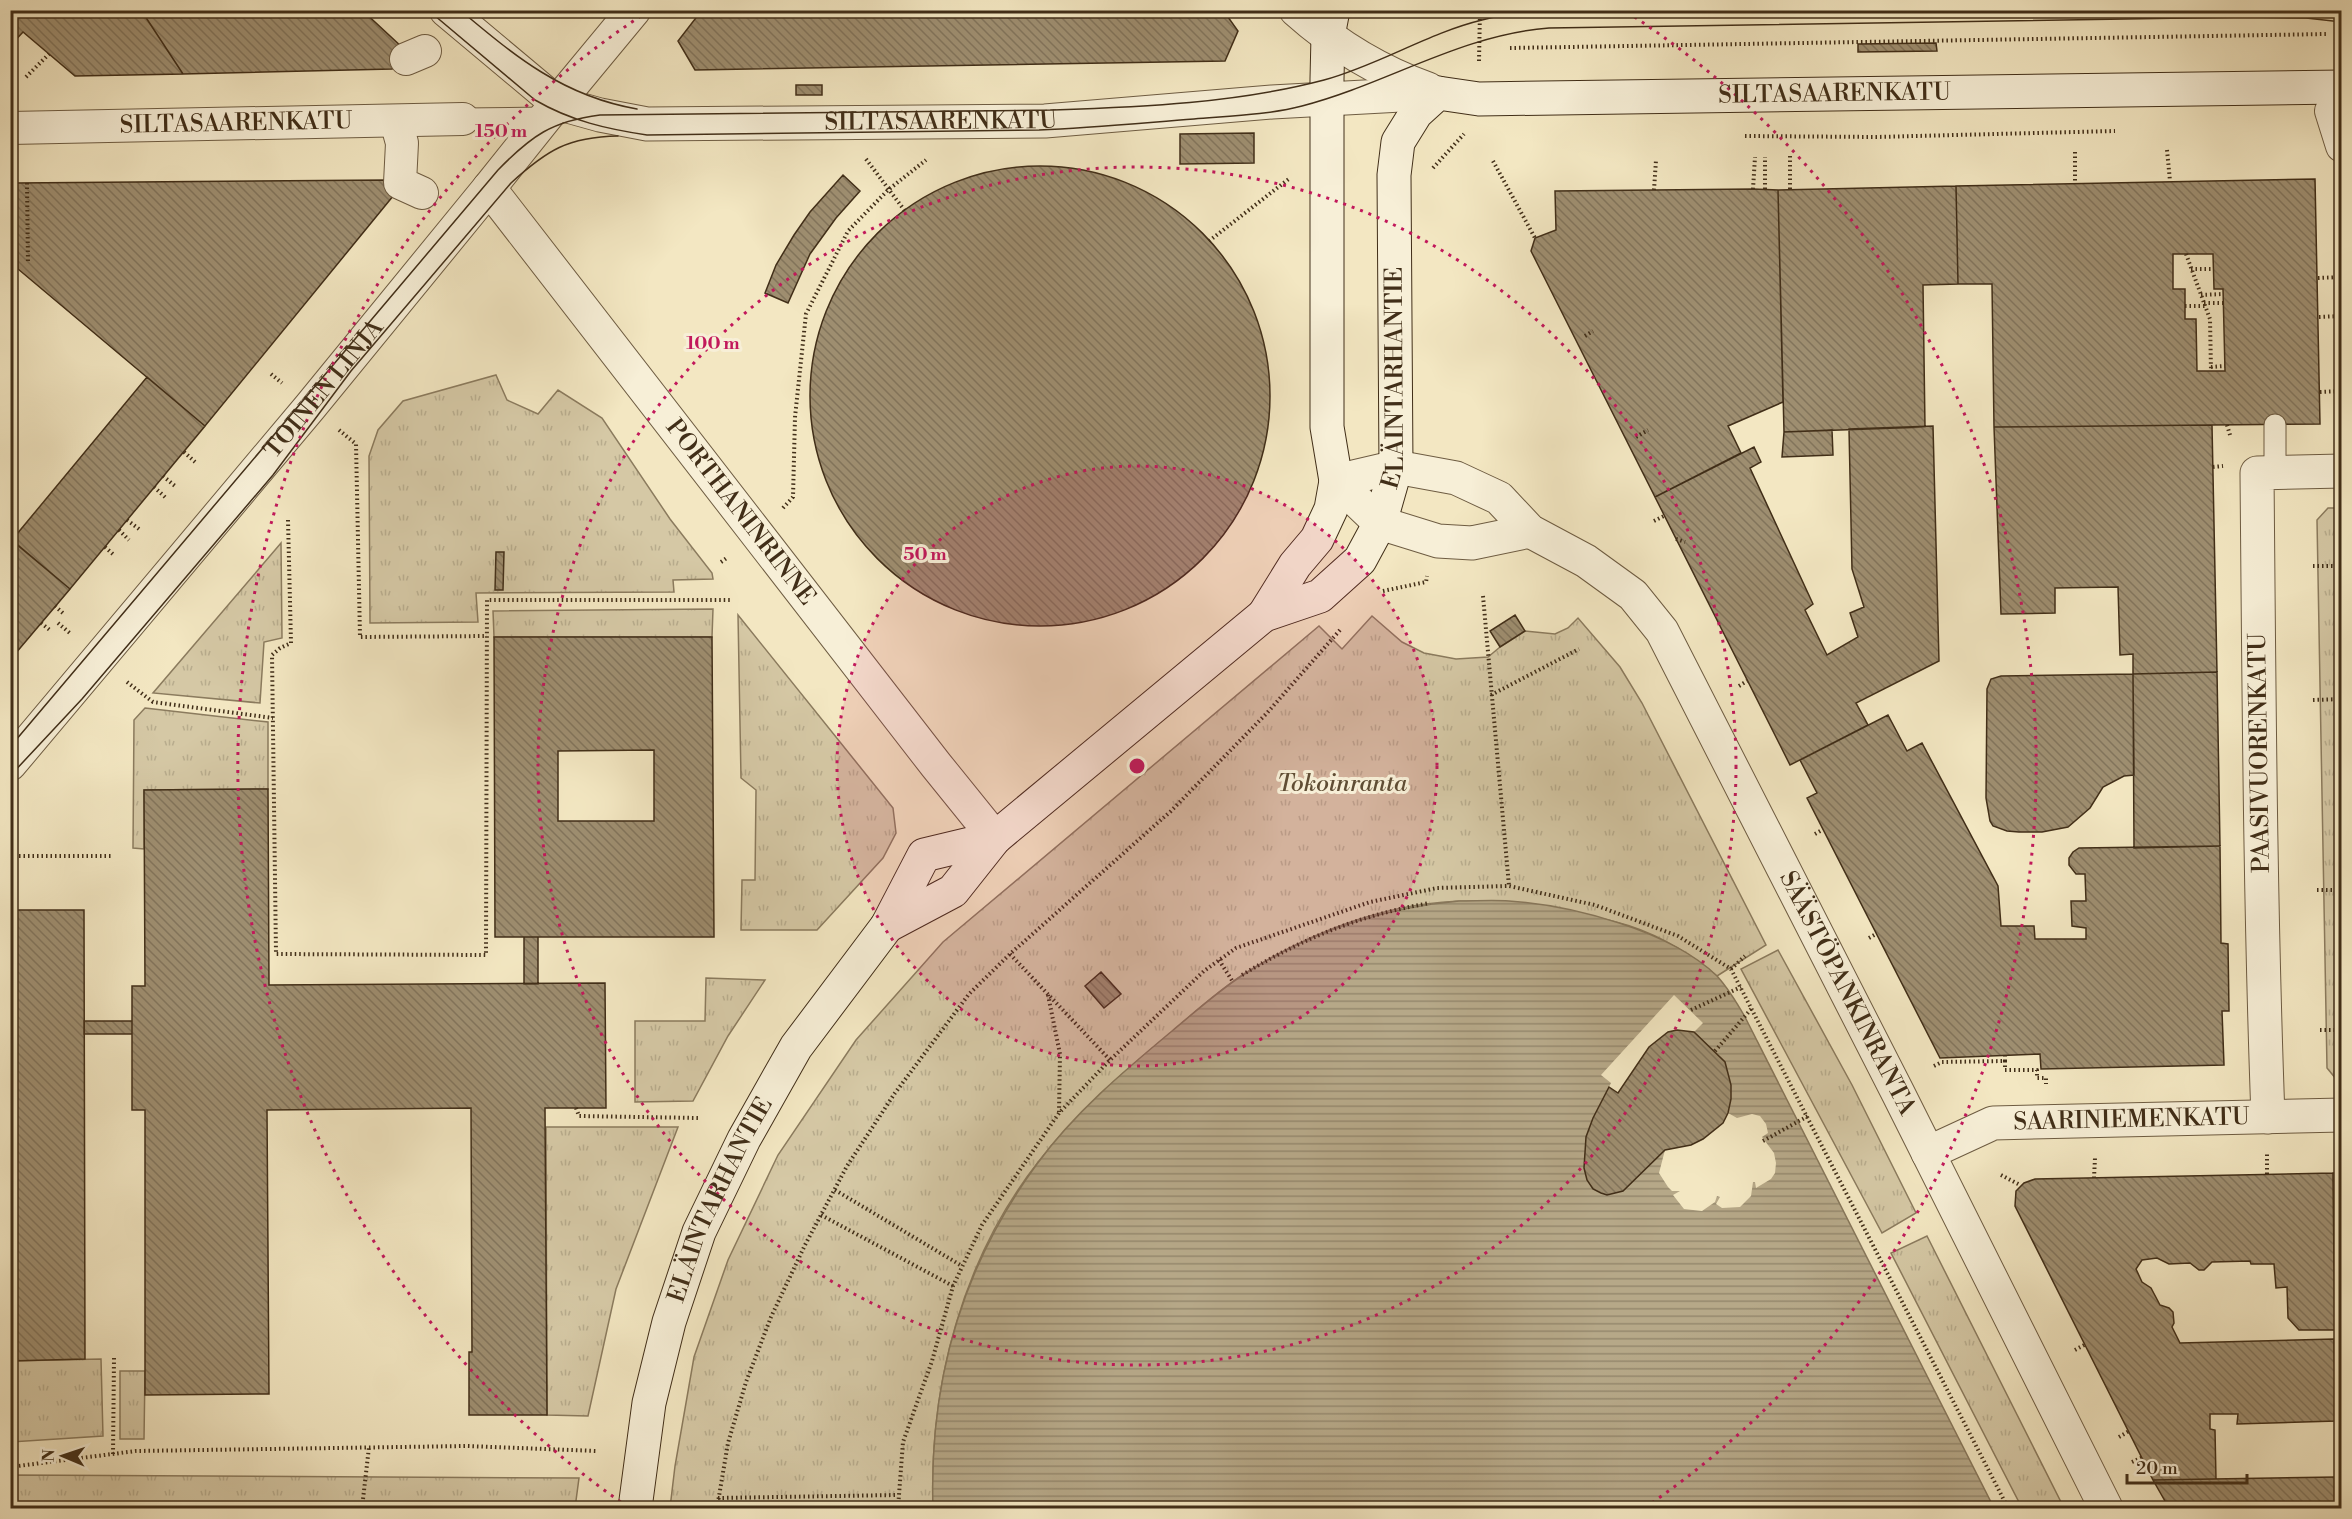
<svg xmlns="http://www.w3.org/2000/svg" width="2352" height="1519" viewBox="0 0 2352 1519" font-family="'Libre Bodoni',serif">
<defs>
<pattern id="grass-tufts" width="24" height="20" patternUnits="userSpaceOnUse" patternTransform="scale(1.5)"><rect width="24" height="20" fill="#d5c8a5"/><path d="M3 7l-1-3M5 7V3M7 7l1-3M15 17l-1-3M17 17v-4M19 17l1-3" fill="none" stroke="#b8ac8d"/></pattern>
<pattern id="water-rules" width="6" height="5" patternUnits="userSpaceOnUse" patternTransform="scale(1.5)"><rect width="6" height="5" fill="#b6a888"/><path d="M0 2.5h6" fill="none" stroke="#96896e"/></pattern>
<pattern id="building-back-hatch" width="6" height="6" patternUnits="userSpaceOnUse" patternTransform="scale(1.5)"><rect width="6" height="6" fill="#9e8e70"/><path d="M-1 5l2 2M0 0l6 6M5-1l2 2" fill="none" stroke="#82745b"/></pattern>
</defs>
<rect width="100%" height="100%" fill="#f3e7c2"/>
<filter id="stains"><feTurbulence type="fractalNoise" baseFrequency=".00333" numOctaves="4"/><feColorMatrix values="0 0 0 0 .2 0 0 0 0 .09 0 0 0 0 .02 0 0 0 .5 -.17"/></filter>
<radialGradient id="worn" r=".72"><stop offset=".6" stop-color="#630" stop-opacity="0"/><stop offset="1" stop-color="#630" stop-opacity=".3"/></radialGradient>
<!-- grass -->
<path fill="url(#grass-tufts)" stroke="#8b7b5e" stroke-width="1.5" d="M496 375 507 400 538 414 558 390 602 418 670 519 712 573 713 579 673 580 674 592 476 593 478 622 370 623 369 456 378 430 403 401Z
M2328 508H2342L2341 1079H2336L2327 1068 2317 520Z
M281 543 282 638 264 642 260 703 153 693Z
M713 609 712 637H494L493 611Z
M738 615 893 808 896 833 883 858 817 930H741L742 880H755L756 790 741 778Z
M1372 616 1402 642 1424 653 1456 659 1488 657 1500 647 1525 631 1555 634 1568 628 1578 618 1620 667 1642 703 1766 945 1717 976C1688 952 1652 931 1616 922 1594 916 1570 914 1547 911 1525 907 1501 901 1478 901 1395 899 1313 930 1244 974 1218 991 1195 1012 1172 1032 1124 1071 1077 1112 1039 1161 962 1258 929 1386 933 1508H670L675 1466 694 1357 728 1260 778 1155 856 1040 943 942 1319 626 1342 649Z
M145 708 268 722V789L144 790V849L133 848 134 720Z
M1778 950 1852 1085 1916 1213 1882 1233 1741 969Z
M706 978 765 980 728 1036 693 1101 635 1102V1021H705Z
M546 1127H678L616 1289 588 1416 547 1415Z
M1927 1236 2064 1508H2022L1891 1253Z
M101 1359 103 1436 11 1442V1361Z
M120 1371H145L144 1439H120Z
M11 1475 579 1478 575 1508H11Z"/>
<!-- water -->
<path fill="url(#water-rules)" stroke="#87775b" stroke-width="1.5" d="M1459 901C1476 901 1493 900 1509 901 1572 905 1671 931 1717 976 1728 988 1737 1003 1745 1017L1994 1508H933C929 1383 962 1266 1037 1164 1074 1113 1124 1071 1172 1031 1195 1012 1218 991 1243 975 1309 932 1382 908 1459 901Z"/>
<!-- pier -->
<path fill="#f3e7c2" d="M1674 995 1703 1023 1694 1032 1677 1030 1649 1047 1618 1093 1609 1087 1611 1083 1601 1075Z
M1728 1113 1737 1118 1752 1114 1760 1116 1766 1124 1768 1133 1762 1137 1774 1153 1776 1163 1775 1173 1771 1179 1756 1188 1755 1182H1753L1751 1196 1740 1207 1722 1208 1716 1204 1720 1197 1717 1196 1715 1202 1702 1211 1684 1209 1673 1195 1680 1191H1672L1668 1187 1659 1173 1665 1150 1691 1145 1703 1139 1723 1123Z"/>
<!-- building -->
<path fill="url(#building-back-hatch)" stroke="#412e18" stroke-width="1.5" fill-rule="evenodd" d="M10 10H141L183 74 75 76 23 32 10 46Z
M141 10H362L404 49 399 66 392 69 183 74Z
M702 10H1223L1238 31 1225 61 695 70 678 41Z
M1936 43 1937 51 1858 52V44Z
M796 85H822V95H796Z
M1254 133V163L1180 164V134Z
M810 396a230 230 0 1 1 460 0a230 230 0 1 1-460 0Z
M843 175 860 191 836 218 810 254 788 303 765 293 776 265 794 235 810 212Z
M2315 179 2320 424 1994 427 1992 284H1958L1956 186ZM2173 254H2213L2214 289H2223L2225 371H2197L2196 319H2185V289H2173Z
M388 180 398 190 205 426 18 269 16 183Z
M1956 186 1958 284 1923 285 1925 427 1784 432 1778 190Z
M1753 189 1778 190 1783 402 1728 426 1741 453 1655 497 1538 265 1531 251 1535 238 1556 230 1555 191Z
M147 377 205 426 70 589 12 540Z
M2212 425 2217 672 2133 674V654L2120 655 2118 587 2055 588V613L2001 614 1994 427Z
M1933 426 1939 661 1856 703 1868 725 1790 765 1655 497 1754 447 1761 462 1750 468 1813 604 1805 610 1827 655 1858 637 1850 613 1864 607 1852 569 1849 429Z
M1832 430 1833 455 1782 457 1784 432Z
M10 539 70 589 10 660Z
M496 552H504L503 590H495Z
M1515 615 1525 631 1500 647 1490 631Z
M494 637H712L714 937H495ZM654 750V821H558V751Z
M2217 672 2220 846 2134 848 2133 674Z
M2133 674 2134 775 2124 776 2103 787 2090 808 2068 827 2042 832H2019L2007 831 1993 826 1990 821 1986 798 1987 689 1991 679 2001 676Z
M1888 715 1907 751 1922 743 1998 886 2001 926H2034L2035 939H2086V928L2072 926 2071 901H2086L2085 874H2076L2069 865V858L2073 852 2079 848 2220 846 2221 943 2228 944 2229 1011H2222L2224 1065 2041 1069 2040 1054 1940 1058 1807 798 1817 793 1800 760Z
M268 789 269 985 605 983 606 1108H545L547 1415H469V1352H472L471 1108 267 1110 269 1394 145 1395V1110H132V986H145L144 790Z
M10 910H84L85 1359 10 1361Z
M524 937H538V984H524Z
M1101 972 1121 994 1104 1008 1085 986Z
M84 1021H132V1034H84Z
M1677 1030 1694 1032 1725 1062 1731 1085V1099L1728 1113 1723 1123 1703 1139 1691 1145 1665 1150 1623 1191 1607 1195 1601 1193 1593 1189 1587 1180 1584 1168 1586 1137 1593 1118 1609 1087 1618 1093 1649 1047 1668 1032Z
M2333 1173 2335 1330H2299L2288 1318 2287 1287 2276 1288 2274 1264H2251L2250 1261 2212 1262 2204 1270H2199L2190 1263 2169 1264 2157 1258 2142 1260 2136 1269 2142 1282 2151 1288 2160 1305 2169 1308 2173 1312 2174 1323 2172 1327 2180 1343 2334 1339 2336 1421 2237 1424 2238 1414H2210V1429L2215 1430 2216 1479 2153 1480 2015 1206 2016 1191 2024 1183 2035 1179Z
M2333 1173H2342V1265H2334Z
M2337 1477H2342V1508H2295L2293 1506 2289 1508H2169L2153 1480Z"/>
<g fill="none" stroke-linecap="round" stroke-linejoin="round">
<!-- service casing -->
<g stroke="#6e5c42" stroke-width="23">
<path id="service" d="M463 119 544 118
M2275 425V473"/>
</g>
<!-- pedestrian casing -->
<g stroke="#6e5c42" stroke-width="34">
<g id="pedestrian">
<path d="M406 59 425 51"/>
<path d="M2331 111 2342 146"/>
<path d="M396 121 402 143 400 183 422 193"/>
<path id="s1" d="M10 128 463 119"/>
</g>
</g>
<!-- minor casing -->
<g stroke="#6e5c42" stroke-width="35">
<g id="minor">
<path id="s2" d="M634 10 557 103 600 115 647 124 1045 121 1272 102 1438 93"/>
<path d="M1296 10C1334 44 1380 72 1428 89"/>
<path id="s3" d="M1336 481 1396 467 1456 478 1499 498 1530 531 1586 561 1633 595 1662 631 1898 1093 2106 1508"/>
<path d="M1336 481 1380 523 1438 541 1472 543 1530 531"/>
<path id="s4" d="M10 764 310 407 489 188"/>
<path d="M2268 1117C2260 902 2259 688 2257 473L2342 471"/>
<path id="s5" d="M1928 1153 1993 1123 2342 1115"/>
</g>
</g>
<!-- tertiary casing -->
<g stroke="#6e5c42" stroke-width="35">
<g id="tertiary">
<path id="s6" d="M446 10 557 103 489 188 936 765 995 838"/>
</g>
</g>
<!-- secondary casing -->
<g stroke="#412e18" stroke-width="35">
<g id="secondary">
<path d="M1264 615 1295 565 1317 539 1331 509 1336 481 1327 427V79L1328 36 1333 10"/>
<path id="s7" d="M887 926 953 891 995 838 1264 615 1320 596 1360 560 1380 523 1396 467 1394 175 1398 142 1416 113 1438 93 1479 99 2342 87"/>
<path id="s8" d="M635 1508 649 1403 669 1322 699 1232 744 1139 796 1047 887 926 924 855 995 838"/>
</g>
</g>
<!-- path -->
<path stroke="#412e18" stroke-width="4" stroke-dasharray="1.5 3" stroke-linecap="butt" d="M1510 48 2327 34
M1479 61 1480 10
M26 77 49 54
M1745 136 1876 137 2115 131
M2167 150 2170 181
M2075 152V183
M1790 156V190
M866 159 905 211
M1493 161 1535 238
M1433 168 1464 134
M27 183 28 262
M1753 189 1755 157
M1765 189V157
M1654 190 1656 160
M1209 241 1290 178
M2186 254 2210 319 2211 371
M2191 269H2213
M2318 278 2342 277
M2201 295 2223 294
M2204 303H2224
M2185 306H2205
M2319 317 2342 316
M1585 336 1593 331
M2211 367 2225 366
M271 374 282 383
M2320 392 2342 391
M2227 425 2230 435
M339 430 356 444 360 637 487 636
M1636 437 1648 430
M184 452 195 462
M2213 467 2223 466
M163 476 175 486
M154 487 166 498
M783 508 793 497 795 417 806 314 848 231 888 190 926 160
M127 520 139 529
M288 520 291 643 280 648 272 655 276 954 486 955 487 600H730
M1654 521 1664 516
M119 530 129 540
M1676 539 1685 542
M105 547 115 556
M721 562 728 557
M2313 566H2342
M1383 591 1426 582 1427 576
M1483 596 1509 886
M55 606 65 615
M41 623 51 631
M58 623 71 634
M127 682 153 702 273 718
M1739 686 1747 681
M1491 695 1579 649
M2313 700 2342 699
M1815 834 1822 830
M10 856H113
M2317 890H2342
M1869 938 1876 934
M1010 954 1110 1060
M1219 960 1233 982
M1731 969 1745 956
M1242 975C1303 938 1360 915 1430 903
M1048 995 1060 1054 1059 1112
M1691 1010 1741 987
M2320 1030H2342
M1715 1051 1752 1008
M2005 1061V1070H2037V1078H2046V1084
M1934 1066 1942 1062 2005 1061V1056
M576 1108 579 1116 699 1118
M1763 1141 1808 1116
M2267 1174V1153
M2001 1175 2020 1185
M2094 1178 2095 1158
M835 1190 962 1266
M821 1215 953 1286
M2075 1350 2086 1344
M2119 1437 2129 1431
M113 1454 114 1358
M2132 1462 2143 1457
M10 1467 136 1451 467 1446 597 1451
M718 1498 897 1495
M898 1506 932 1504
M362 1508 369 1447
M717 1508 728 1443 746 1382 771 1317 805 1245 847 1166 895 1093 969 994 1010 954 1171 811 1267 713 1340 630
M898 1508 903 1442 932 1361 953 1286 982 1225 1059 1113 1110 1060 1204 971 1236 948 1370 902 1437 888 1509 886 1595 905 1678 936 1731 969 2008 1508"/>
<!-- service -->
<use href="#service" stroke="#f7efd7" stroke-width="21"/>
<!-- pedestrian -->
<use href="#pedestrian" stroke="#f7efd7" stroke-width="32"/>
<!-- minor -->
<use href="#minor" stroke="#f7efd7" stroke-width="33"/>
<!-- tertiary -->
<use href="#tertiary" stroke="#f7efd7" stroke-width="33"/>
<!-- secondary -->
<use href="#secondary" stroke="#f7efd7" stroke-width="33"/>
<!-- tram -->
<path stroke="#412e18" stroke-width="1.5" d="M428 10 535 100C571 121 607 129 647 135L1039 130C1091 128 1142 123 1194 119 1230 116 1267 115 1302 106 1387 84 1460 35 1549 28L2250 17 2306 18 2342 22
M460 10C516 57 563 96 637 109
M10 747 498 170C531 136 552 121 600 115L1053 110C1143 107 1237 103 1324 80 1379 65 1428 33 1482 20 1518 11 1555 11 1591 10
M10 776 82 699 273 475 351 371 511 183C547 150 568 137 618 136"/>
</g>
<!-- distance rings -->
<circle cx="1137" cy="766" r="300" fill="#c2185b" fill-opacity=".12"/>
<g fill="none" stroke="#c2185b" stroke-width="3" stroke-dasharray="3 6">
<circle cx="1137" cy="766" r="300"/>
<circle cx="1137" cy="766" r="599"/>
<path d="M628 1507A899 899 0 0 1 647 12M1627 12A899 899 0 0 1 1646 1507"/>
</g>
<g text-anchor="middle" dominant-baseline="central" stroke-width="6" stroke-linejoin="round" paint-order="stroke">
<!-- street labels -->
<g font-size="24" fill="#412e18" stroke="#f7efd7">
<text stroke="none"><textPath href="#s7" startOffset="1491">SILTASAARENKATU</textPath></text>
<text stroke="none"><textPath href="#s2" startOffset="507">SILTASAARENKATU</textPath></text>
<text stroke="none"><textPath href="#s1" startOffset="226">SILTASAARENKATU</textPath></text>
<text stroke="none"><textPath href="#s7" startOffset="794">ELÄINTARHANTIE</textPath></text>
<text stroke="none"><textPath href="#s4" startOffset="489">TOINEN LINJA</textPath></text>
<text stroke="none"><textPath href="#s6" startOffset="664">PORTHANINRINNE</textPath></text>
<text transform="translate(2260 753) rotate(-91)">PAASIVUORENKATU</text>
<text stroke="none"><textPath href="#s3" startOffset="790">SÄÄSTÖPANKINRANTA</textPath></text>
<text stroke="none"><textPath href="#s5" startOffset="210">SAARINIEMENKATU</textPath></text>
<text stroke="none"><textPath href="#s8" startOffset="322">ELÄINTARHANTIE</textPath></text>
</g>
<!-- park labels -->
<g font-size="24" font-style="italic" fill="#5f4d34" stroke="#f7efd7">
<text x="1342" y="784">Tokoinranta</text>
</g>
</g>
<circle cx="1137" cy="766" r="9" fill="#c2185b" stroke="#f7efd7" stroke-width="3"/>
<g font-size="18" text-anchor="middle" font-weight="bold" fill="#c2185b" stroke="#f7efd7" stroke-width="6" stroke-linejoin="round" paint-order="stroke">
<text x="501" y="137">150 m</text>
<text x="713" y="349">100 m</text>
<text x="925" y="560">50 m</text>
</g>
<!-- margin -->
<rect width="2352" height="1519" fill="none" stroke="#f3e7c2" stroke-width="36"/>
<rect x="12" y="12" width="2328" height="1495" fill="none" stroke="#412e18" stroke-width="3"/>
<rect x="18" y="18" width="2316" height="1483" fill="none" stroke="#412e18" stroke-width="1.5"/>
<!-- north arrow -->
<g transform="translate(63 1456) rotate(272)" stroke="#f7efd7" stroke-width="4.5" paint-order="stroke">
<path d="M0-4.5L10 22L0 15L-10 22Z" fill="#412e18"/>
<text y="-9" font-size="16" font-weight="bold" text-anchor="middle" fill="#412e18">N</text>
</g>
<!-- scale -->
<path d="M2127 1474v9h120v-9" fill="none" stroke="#412e18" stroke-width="3"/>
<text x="2136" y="1474" font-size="18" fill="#412e18" stroke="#f7efd7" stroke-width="4.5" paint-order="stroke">20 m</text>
<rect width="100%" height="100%" filter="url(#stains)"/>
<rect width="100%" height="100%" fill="url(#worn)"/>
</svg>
